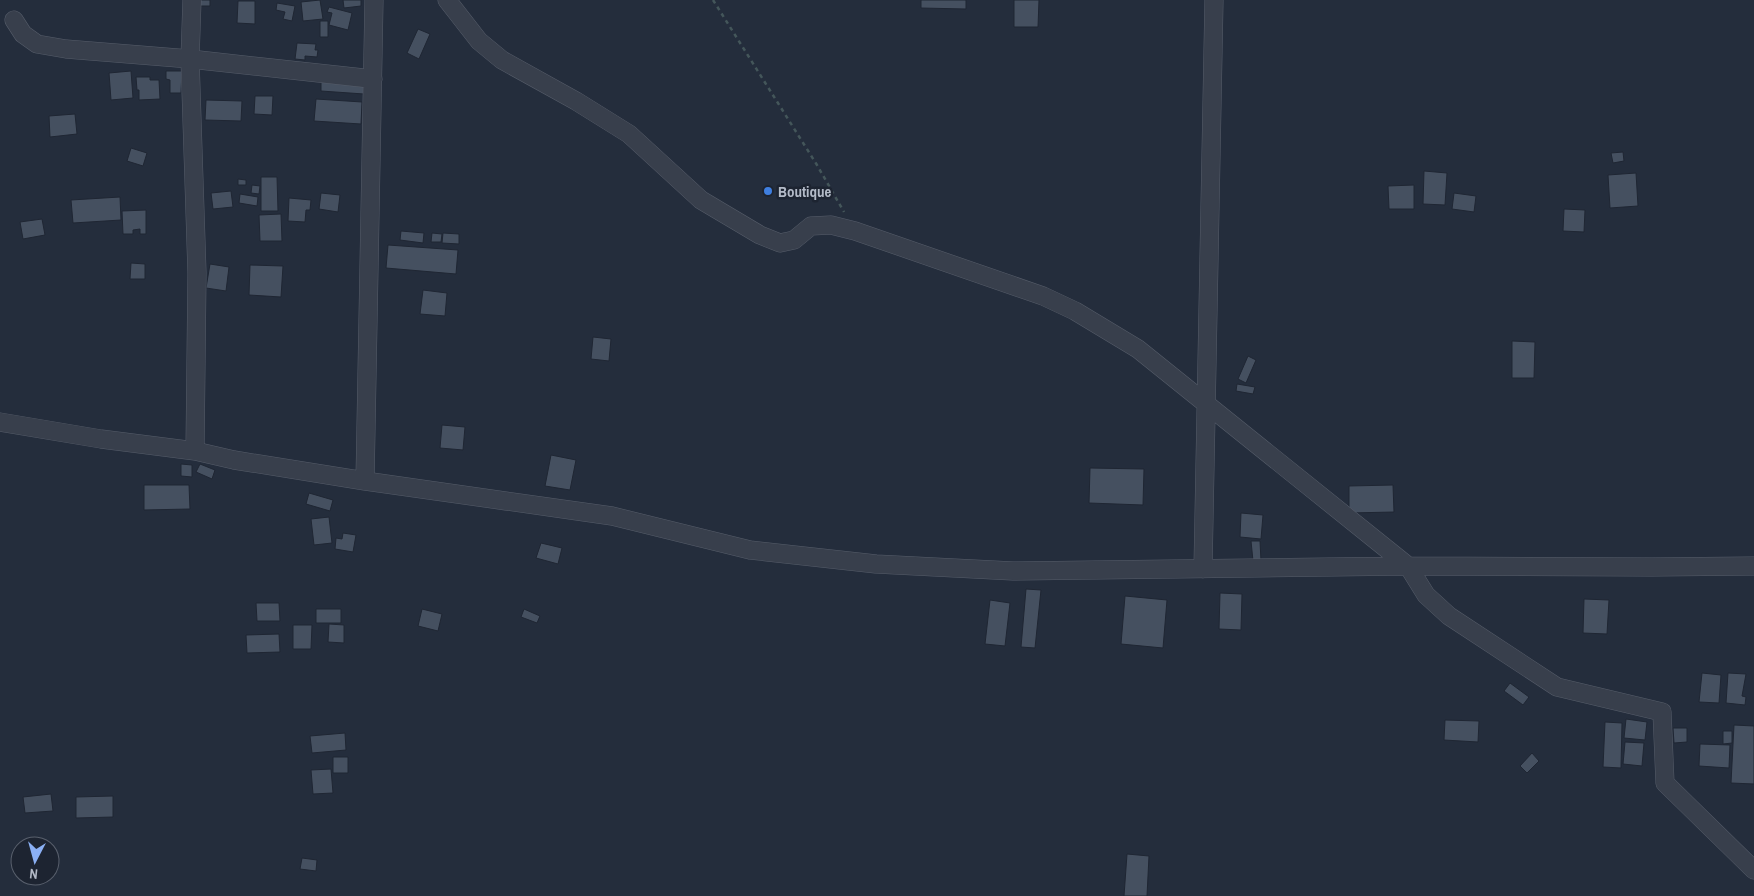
<svg xmlns="http://www.w3.org/2000/svg" width="1754" height="896" viewBox="0 0 1754 896" font-family="'Archivo Narrow',sans-serif">
<rect width="100%" height="100%" fill="#242d3c"/>
<!-- building -->
<path fill="#455060" stroke="#1f2633" d="M198 0H210V6H198Z
M320 0 323 19 303 21 301 2Z
M343 0H361V6L344 8Z
M921 0H966V9L921 8Z
M1014 0H1039L1038 27H1014Z
M238 1H255V24L237 23Z
M277 3 295 6 292 21 283 19 285 12 276 10Z
M329 7 352 13 348 30 329 25 332 13 327 12Z
M320 21H328V37H320Z
M418 29 430 34 419 59 407 53Z
M297 43 316 44 315 50H318L317 57 305 56V60L295 59Z
M131 71 133 98 111 100 109 73Z
M166 71H182L181 93H170V80L166 79Z
M136 77H150V80H159L160 99 139 100V90H137Z
M321 79 365 82 364 94 321 91Z
M255 96H273L272 115 254 114Z
M316 99 362 102 361 124 314 121Z
M206 100 242 101 241 121 205 120Z
M75 114 77 134 50 137 49 116Z
M131 148 147 153 143 166 127 161Z
M1623 152 1624 161 1613 163 1611 153Z
M1424 171 1447 173 1445 205 1423 204Z
M1636 173 1638 206 1610 208 1608 175Z
M261 177H277L278 211H261Z
M238 179 246 180V185H238Z
M252 185 260 186 259 194 251 193Z
M1414 185V209H1389L1388 186Z
M231 191 233 207 213 209 211 193Z
M321 193 340 195 338 212 319 209Z
M1454 193 1476 196 1474 212 1452 209Z
M240 194 258 197 257 206 239 203Z
M120 197 121 220 73 223 71 200Z
M289 198 311 200 310 210H306L305 222 288 221Z
M1564 209 1585 210 1584 232 1563 231Z
M146 210V234H140V229L133 230V234H123L122 211Z
M281 214 282 241H260L259 215Z
M42 219 45 235 23 239 20 222Z
M401 231 424 233 423 243 400 240Z
M432 233 442 234 441 242H431Z
M443 233 459 234V244L442 243Z
M388 245 458 250 456 274 386 268Z
M131 263 145 264V279H130Z
M210 264 229 267 226 291 206 288Z
M250 265 283 266 281 297 249 295Z
M423 290 447 293 445 316 420 314Z
M593 337 611 339 609 361 591 359Z
M1512 341 1535 342 1534 378H1512Z
M1248 356 1256 360 1246 383 1238 379Z
M1237 384 1255 387 1253 394 1236 391Z
M442 425 465 427 463 450 440 448Z
M551 455 576 460 570 490 545 486Z
M181 464 192 465V477L181 476Z
M200 464 215 470 212 479 196 472Z
M1090 468 1144 469 1143 505 1089 503Z
M144 485H189L190 509 144 510Z
M1393 485 1394 512 1349 513V486Z
M309 493 333 500 330 511 306 504Z
M1241 513 1263 515 1261 539 1240 537Z
M329 517 332 543 314 545 311 519Z
M343 533 356 535 353 552 335 549 336 538 342 539Z
M1251 541H1260L1261 561H1253Z
M541 543 562 548 558 564 536 558Z
M1026 589 1041 590 1035 648 1021 647Z
M1220 593 1242 594 1241 630 1219 629Z
M1125 596 1167 600 1163 648 1121 644Z
M1584 599 1609 600 1607 634 1583 633Z
M990 600 1010 603 1005 646 985 644Z
M256 603H279L280 621H257Z
M316 609H341V623H316Z
M422 609 442 614 438 631 418 626Z
M524 609 540 616 537 623 521 617Z
M329 624 344 625V643L328 642Z
M293 625H312L311 649H293Z
M279 634 280 652 247 653 246 635Z
M1702 673 1721 675 1719 703 1699 702Z
M1728 673 1746 674 1742 696 1746 697 1745 705 1726 703Z
M1510 683 1529 697 1523 705 1504 691Z
M1626 719 1647 722 1645 740 1624 738Z
M1445 720 1479 721 1478 742 1444 740Z
M1605 722 1622 723 1621 768 1603 767Z
M1734 725 1754 726V784L1731 783Z
M1673 728H1687V742L1674 743Z
M1723 731H1732V743L1723 744Z
M345 733 346 750 312 753 310 736Z
M1625 742 1644 743 1642 766 1623 764Z
M1700 744 1730 745 1729 768 1699 766Z
M1532 753 1539 761 1527 773 1520 766Z
M333 757H348V773H333Z
M331 769 333 793 313 794 311 770Z
M51 794 53 811 25 813 23 797Z
M113 796V817L76 818V797Z
M1127 854 1149 856 1147 896H1124Z
M302 858 317 860 316 871 300 869Z"/>
<g fill="none" stroke-linecap="round" stroke-linejoin="round">
<!-- street casing -->
<g stroke="#565d6a" stroke-width="19">
<path id="street" d="M192 0 190 59 197 273 195 451
M374 0 365 481 612 516 750 550 876 564 1013 571 1408 566 1652 567 1754 566
M447 0 479 41 502 60 576 101 629 134 701 200 760 235 780 243 794 240 811 226 831 225 855 231 1043 296 1075 311 1138 349 1408 566 1426 595 1449 616 1557 687 1662 712 1665 783 1754 870
M14 20 23 34 37 44 66 49 190 59 373 79
M0 422 101 439 195 451 234 460 365 481
M1203 569 1214 0"/>
</g>
<!-- path -->
<path stroke="#44565a" stroke-width="2.5" stroke-dasharray="4 4" stroke-linecap="butt" d="M713 0 817 165 844 212"/>
<!-- street -->
<use href="#street" stroke="#383f4c" stroke-width="18"/>
</g>
<!-- markers -->
<circle fill="#3f7fe0" stroke="#1d2431" stroke-width="2" cx="768" cy="191" r="5"/>
<g text-anchor="middle" dominant-baseline="central" stroke-width="5" stroke-linejoin="round" paint-order="stroke">
<!-- poi labels -->
<g font-size="15" font-weight="bold" fill="#b3bac7" stroke="#1d2431" text-anchor="start">
<text x="778" y="191">Boutique</text>
</g>
</g>
<!-- north arrow -->
<g transform="translate(35 861) rotate(186)"><circle r="24" fill="#1d2431" stroke="#59606d"/>
<path d="M0-4L9 19L0 12L-9 19Z" fill="#8bb0f4"/>
<text y="-8" font-size="14" font-weight="bold" text-anchor="middle" fill="#b3bac7">N</text>
</g>
</svg>
